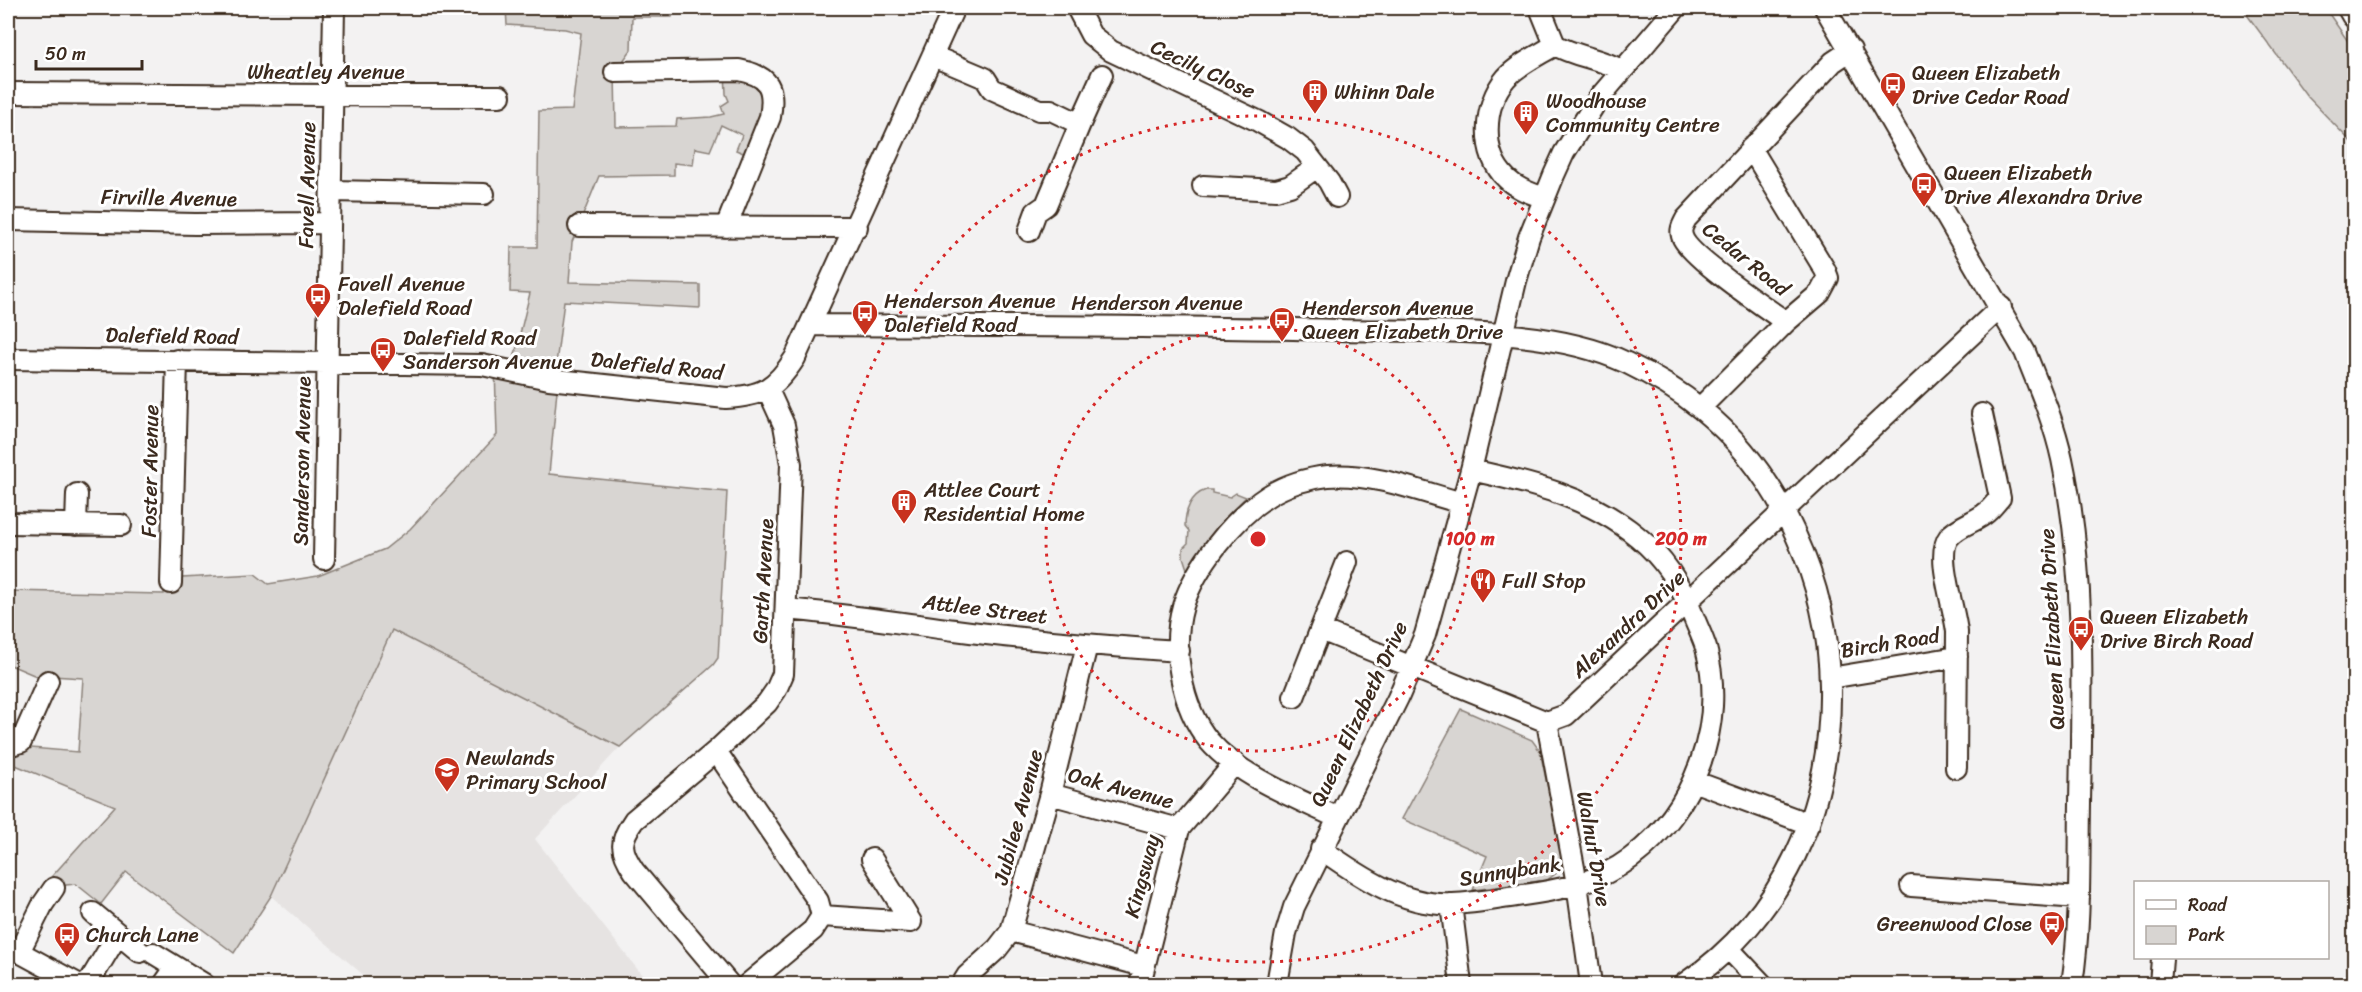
<svg xmlns="http://www.w3.org/2000/svg" width="2362" height="992" viewBox="0 0 2362 992" font-family="Sriracha,sans-serif">
<rect width="100%" height="100%" fill="#f3f2f2"/>
<filter id="ink" filterUnits="userSpaceOnUse"><feTurbulence type="fractalNoise" baseFrequency=".0167" numOctaves="2"/><feDisplacementMap in="SourceGraphic" scale="12" xChannelSelector="R" yChannelSelector="G"/><feConvolveMatrix kernelMatrix="1 2 1 2 8 2 1 2 1" color-interpolation-filters="sRGB"/></filter>
<g filter="url(#ink)">
<!-- built -->
<path fill="#e6e3e2" d="M392 630 593 731 620 747 535 839 649 984H374L271 896Z"/>
<!-- green -->
<path fill="#d8d5d2" stroke="#8a8078" stroke-width="1.5" d="M506 8H673L672 17H632L631 50 615 72 616 127 676 126 677 119 711 117 724 114 721 106 729 101 726 94 725 70 771 88 753 157 736 150 742 135 721 125 710 151 695 148 693 165 674 163V175L599 176 572 242 569 282 700 285V308L564 301 554 380H558L549 474 727 492 718 658 713 665 620 747 392 630 271 896 234 953 126 872 101 904 76 884 66 885 58 891 12 949 45 884 115 806 8 762V746L78 752 83 678 52 676 48 681 8 664V591L164 594V579L255 574 268 584 318 576 385 549 410 529 497 435 495 368 511 371 530 293 510 292 511 247H537L539 111 572 110 581 33 565 29 507 25Z
M2242 8H2325L2354 50V145L2307 96Z
M1206 490H1212V493L1230 497 1236 493 1246 497C1219 523 1205 539 1188 572L1183 557V548L1188 543 1189 531 1185 526C1185 510 1191 495 1206 490Z
M1461 709 1532 740 1540 751 1563 860 1558 872 1547 880 1473 890 1487 856 1402 819Z"/>
<g fill="none" stroke-linecap="round" stroke-linejoin="round">
<!-- minor casing -->
<g stroke="#3b2a1e" stroke-width="24">
<path id="minor" d="M1077 8 1091 35 1111 51 1258 121 1288 138 1305 151 1329 182 1337 197
M1540 8 1555 45
M1825 8 2025 352C2039 387 2054 422 2062 459 2086 572 2082 689 2080 803 2079 863 2081 925 2072 984
M933 56 985 78 992 89 1039 110H1051L1080 124 1046 205 1036 212 1029 231
M615 72 739 70C770 76 775 88 770 117L726 227
M8 93 500 96
M1080 124 1102 75
M1203 186 1276 190 1290 186 1317 167
M331 191 484 194
M1544 198C1531 193 1517 189 1507 179 1480 154 1483 105 1506 78 1519 64 1539 55 1555 45 1576 57 1600 58 1621 70
M8 220 195 224 330 223
M579 226 857 227
M1786 322C1766 308 1687 255 1682 236 1680 229 1683 225 1686 219L1833 62 1851 50
M810 325C987 326 1163 326 1339 330 1426 332 1548 325 1627 363 1652 375 1679 391 1701 409 1781 474 1829 584 1830 686 1832 806 1785 916 1684 984
M8 359 482 365 549 379 726 398C762 396 775 389 795 358L954 8
M1700 408 1786 322 1820 293 1828 278 1825 270 1751 148
M8 523 121 525
M76 525 77 494
M324 559 334 8
M171 583 177 360
M786 609C843 614 899 623 955 630 1029 640 1104 646 1179 651
M1321 630 1547 722 1566 715 2001 307
M1830 678 1957 657
M1294 697 1347 562
M1547 722 1577 884 1591 984
M8 746 21 742 48 681
M716 751 818 901 822 916 813 930 748 984
M1956 768 1957 632C1955 609 1935 555 1949 537 1959 525 1976 522 1987 512 1992 508 1996 502 2000 498L1982 414
M1693 781 1809 824
M1050 794 1179 829
M1338 818C1296 798 1239 776 1209 741 1181 707 1171 648 1183 606 1195 567 1234 518 1268 496 1285 485 1308 478 1328 476 1370 472 1422 492 1462 503
M1321 849C1359 876 1404 907 1453 904 1474 903 1495 899 1516 896 1556 891 1598 883 1631 858 1694 811 1727 724 1706 648 1703 638 1698 628 1694 618 1682 587 1664 558 1638 537 1590 497 1531 483 1471 470
M1911 886 2079 898
M1451 904 1461 984
M93 913 140 952
M822 916 911 922 872 859
M1011 931 1143 966
M8 946 78 984
M1729 949 1762 984
M19 952 43 904 54 888
M153 953 204 984
M88 984 118 934
M164 984 176 967
M729 984 634 871C620 850 619 841 634 820L716 751 767 703 776 690 783 674 791 464 784 425 768 390
M962 984 967 976 997 949 1011 931 1050 794 1087 645
M1140 984 1179 829 1235 763
M1277 984 1286 933 1294 907 1398 698 1425 635 1471 470 1516 281 1529 237 1554 175 1564 153 1598 99 1676 8
M2160 984 2162 959"/>
</g>
<!-- major casing -->
<g stroke="#3b2a1e" stroke-width="28">
<path id="major" d="M2350 8 2354 15"/>
</g>
<!-- minor -->
<use href="#minor" stroke="#fff" stroke-width="20"/>
<!-- major -->
<use href="#major" stroke="#fff" stroke-width="24"/>
</g>
</g>
<!-- distance rings -->
<g fill="none" stroke="#d62828" stroke-width="3" stroke-dasharray="3 6">
<circle cx="1258" cy="539" r="212"/>
<circle cx="1258" cy="539" r="423"/>
</g>
<!-- icons -->
<defs>
<g id="bus-pin" transform="scale(1.35)"><path d="M0 17L-7.5 6A9.5 9.5 0 1 1 7.5 6Z" fill="#c8321e" stroke="#fff"/><path d="M-5-6H5V4H4V6H2V4H-2V6H-4V4H-5ZM-3.5-4V0h7V-4ZM-3.5 1.2v1.5H-2V1.2ZM2 1.2v1.5H3.5V1.2Z" fill="#fff"/></g>
<g id="building-pin" transform="scale(1.35)"><path d="M0 17L-7.5 6A9.5 9.5 0 1 1 7.5 6Z" fill="#c8321e" stroke="#fff"/><path d="M-4-6H4V6H1V3H-1V6H-4ZM-2.5-4.3h1.7v1.8h-1.7ZM.8-4.3h1.7v1.8H.8ZM-2.5-1h1.7V.8h-1.7ZM.8-1h1.7V.8H.8Z" fill="#fff"/></g>
<g id="restaurant-pin" transform="scale(1.35)"><path d="M0 17L-7.5 6A9.5 9.5 0 1 1 7.5 6Z" fill="#c8321e" stroke="#fff"/><path d="M-5-6h1v4h1v-4h1v4h1v-4h1v5L-1.5 .5V6h-2V.5L-5-1ZM5-6V6H3V1.5H1.5Q1.5-4 5-6Z" fill="#fff"/></g>
<g id="school-pin" transform="scale(1.35)"><path d="M0 17L-7.5 6A9.5 9.5 0 1 1 7.5 6Z" fill="#c8321e" stroke="#fff"/><path d="M0-5L7-2L0 1L-7-2ZM-4 1L0 2.5L4 1V4Q0 6-4 4Z" fill="#fff"/></g>
</defs>
<g fill-rule="evenodd">
<use href="#bus-pin" x="1893" y="85"/>
<use href="#building-pin" x="1315" y="92"/>
<use href="#building-pin" x="1526" y="113"/>
<use href="#bus-pin" x="1924" y="185"/>
<use href="#bus-pin" x="318" y="296"/>
<use href="#bus-pin" x="865" y="313"/>
<use href="#bus-pin" x="1282" y="320"/>
<use href="#bus-pin" x="383" y="350"/>
<use href="#building-pin" x="904" y="502"/>
<use href="#restaurant-pin" x="1483" y="581"/>
<use href="#bus-pin" x="2081" y="629"/>
<use href="#school-pin" x="447" y="770"/>
<use href="#bus-pin" x="2052" y="924"/>
<use href="#bus-pin" x="67" y="935"/>
</g>
<g text-anchor="middle" dominant-baseline="central" stroke-width="6" stroke-linejoin="round" paint-order="stroke">
<!-- street labels -->
<g font-size="21" fill="#3b2a1e" stroke="#fff">
<text transform="translate(1203 69) rotate(25)">Cecily Close</text>
<text x="326" y="72">Wheatley Avenue</text>
<text transform="translate(307 185) rotate(-89)">Favell Avenue</text>
<text transform="translate(169 198) rotate(1)">Firville Avenue</text>
<text transform="translate(1746 259) rotate(39)">Cedar Road</text>
<text x="1157" y="303">Henderson Avenue</text>
<text transform="translate(172 336) rotate(1)">Dalefield Road</text>
<text transform="translate(657 366) rotate(6)">Dalefield Road</text>
<text transform="translate(302 461) rotate(-89)">Sanderson Avenue</text>
<text transform="translate(150 471) rotate(-89)">Foster Avenue</text>
<text transform="translate(763 581) rotate(-87)">Garth Avenue</text>
<text transform="translate(985 609) rotate(7)">Attlee Street</text>
<text transform="translate(1628 624) rotate(-43)">Alexandra Drive</text>
<text transform="translate(2052 629) rotate(-93)">Queen Elizabeth Drive</text>
<text transform="translate(1890 643) rotate(-9)">Birch Road</text>
<text transform="translate(1359 714) rotate(-65)">Queen Elizabeth Drive</text>
<text transform="translate(1121 788) rotate(15)">Oak Avenue</text>
<text transform="translate(1018 817) rotate(-75)">Jubilee Avenue</text>
<text transform="translate(1594 849) rotate(80)">Walnut Drive</text>
<text transform="translate(1510 871) rotate(-9)">Sunnybank</text>
<text transform="translate(1142 876) rotate(-75)">Kingsway</text>
</g>
<!-- poi labels -->
<g font-size="21" fill="#3b2a1e" stroke="#fff" text-anchor="start">
<text x="1912" y="73">Queen Elizabeth<tspan x="1912" dy="24">Drive Cedar Road</tspan></text>
<text x="1334" y="92">Whinn Dale</text>
<text x="1546" y="101">Woodhouse<tspan x="1546" dy="24">Community Centre</tspan></text>
<text x="1944" y="173">Queen Elizabeth<tspan x="1944" dy="24">Drive Alexandra Drive</tspan></text>
<text x="338" y="284">Favell Avenue<tspan x="338" dy="24">Dalefield Road</tspan></text>
<text x="884" y="301">Henderson Avenue<tspan x="884" dy="24">Dalefield Road</tspan></text>
<text x="1302" y="308">Henderson Avenue<tspan x="1302" dy="24">Queen Elizabeth Drive</tspan></text>
<text x="403" y="338">Dalefield Road<tspan x="403" dy="24">Sanderson Avenue</tspan></text>
<text x="924" y="490">Attlee Court<tspan x="924" dy="24">Residential Home</tspan></text>
<text x="1502" y="581">Full Stop</text>
<text x="2100" y="617">Queen Elizabeth<tspan x="2100" dy="24">Drive Birch Road</tspan></text>
<text x="466" y="758">Newlands<tspan x="466" dy="24">Primary School</tspan></text>
<text x="2032" y="924" text-anchor="end">Greenwood Close</text>
<text x="86" y="935">Church Lane</text>
</g>
</g>
<circle cx="1258" cy="539" r="9" fill="#d62828" stroke="#fff" stroke-width="3"/>
<g font-size="18" text-anchor="middle" font-weight="bold" fill="#d62828" stroke="#fff" stroke-width="6" stroke-linejoin="round" paint-order="stroke">
<text x="1470" y="545">100 m</text>
<text x="1681" y="545">200 m</text>
</g>
<!-- margin -->
<rect width="2362" height="992" fill="none" stroke="#fff" stroke-width="30"/>
<rect x="15" y="15" width="2332" height="962" fill="none" stroke="#3b2a1e" stroke-width="2" filter="url(#ink)"/>
<!-- legend -->
<rect x="2134" y="881" width="195" height="78" fill="#ffffff" stroke="#b1aaa5" stroke-width="1.5"/>
<rect x="2146" y="900" width="30" height="9" fill="#ffffff" stroke="#b1aaa5" stroke-width="1.5"/>
<text x="2188" y="911" font-size="18" fill="#3b2a1e">Road</text>
<rect x="2146" y="926" width="30" height="18" fill="#d8d5d2" stroke="#b1aaa5" stroke-width="1.5"/>
<text x="2188" y="941" font-size="18" fill="#3b2a1e">Park</text>
<!-- scale -->
<path d="M36 60v9h106v-9" fill="none" stroke="#3b2a1e" stroke-width="3"/>
<text x="45" y="60" font-size="18" fill="#3b2a1e" stroke="#ffffff" stroke-width="4.5" paint-order="stroke">50 m</text>
</svg>
